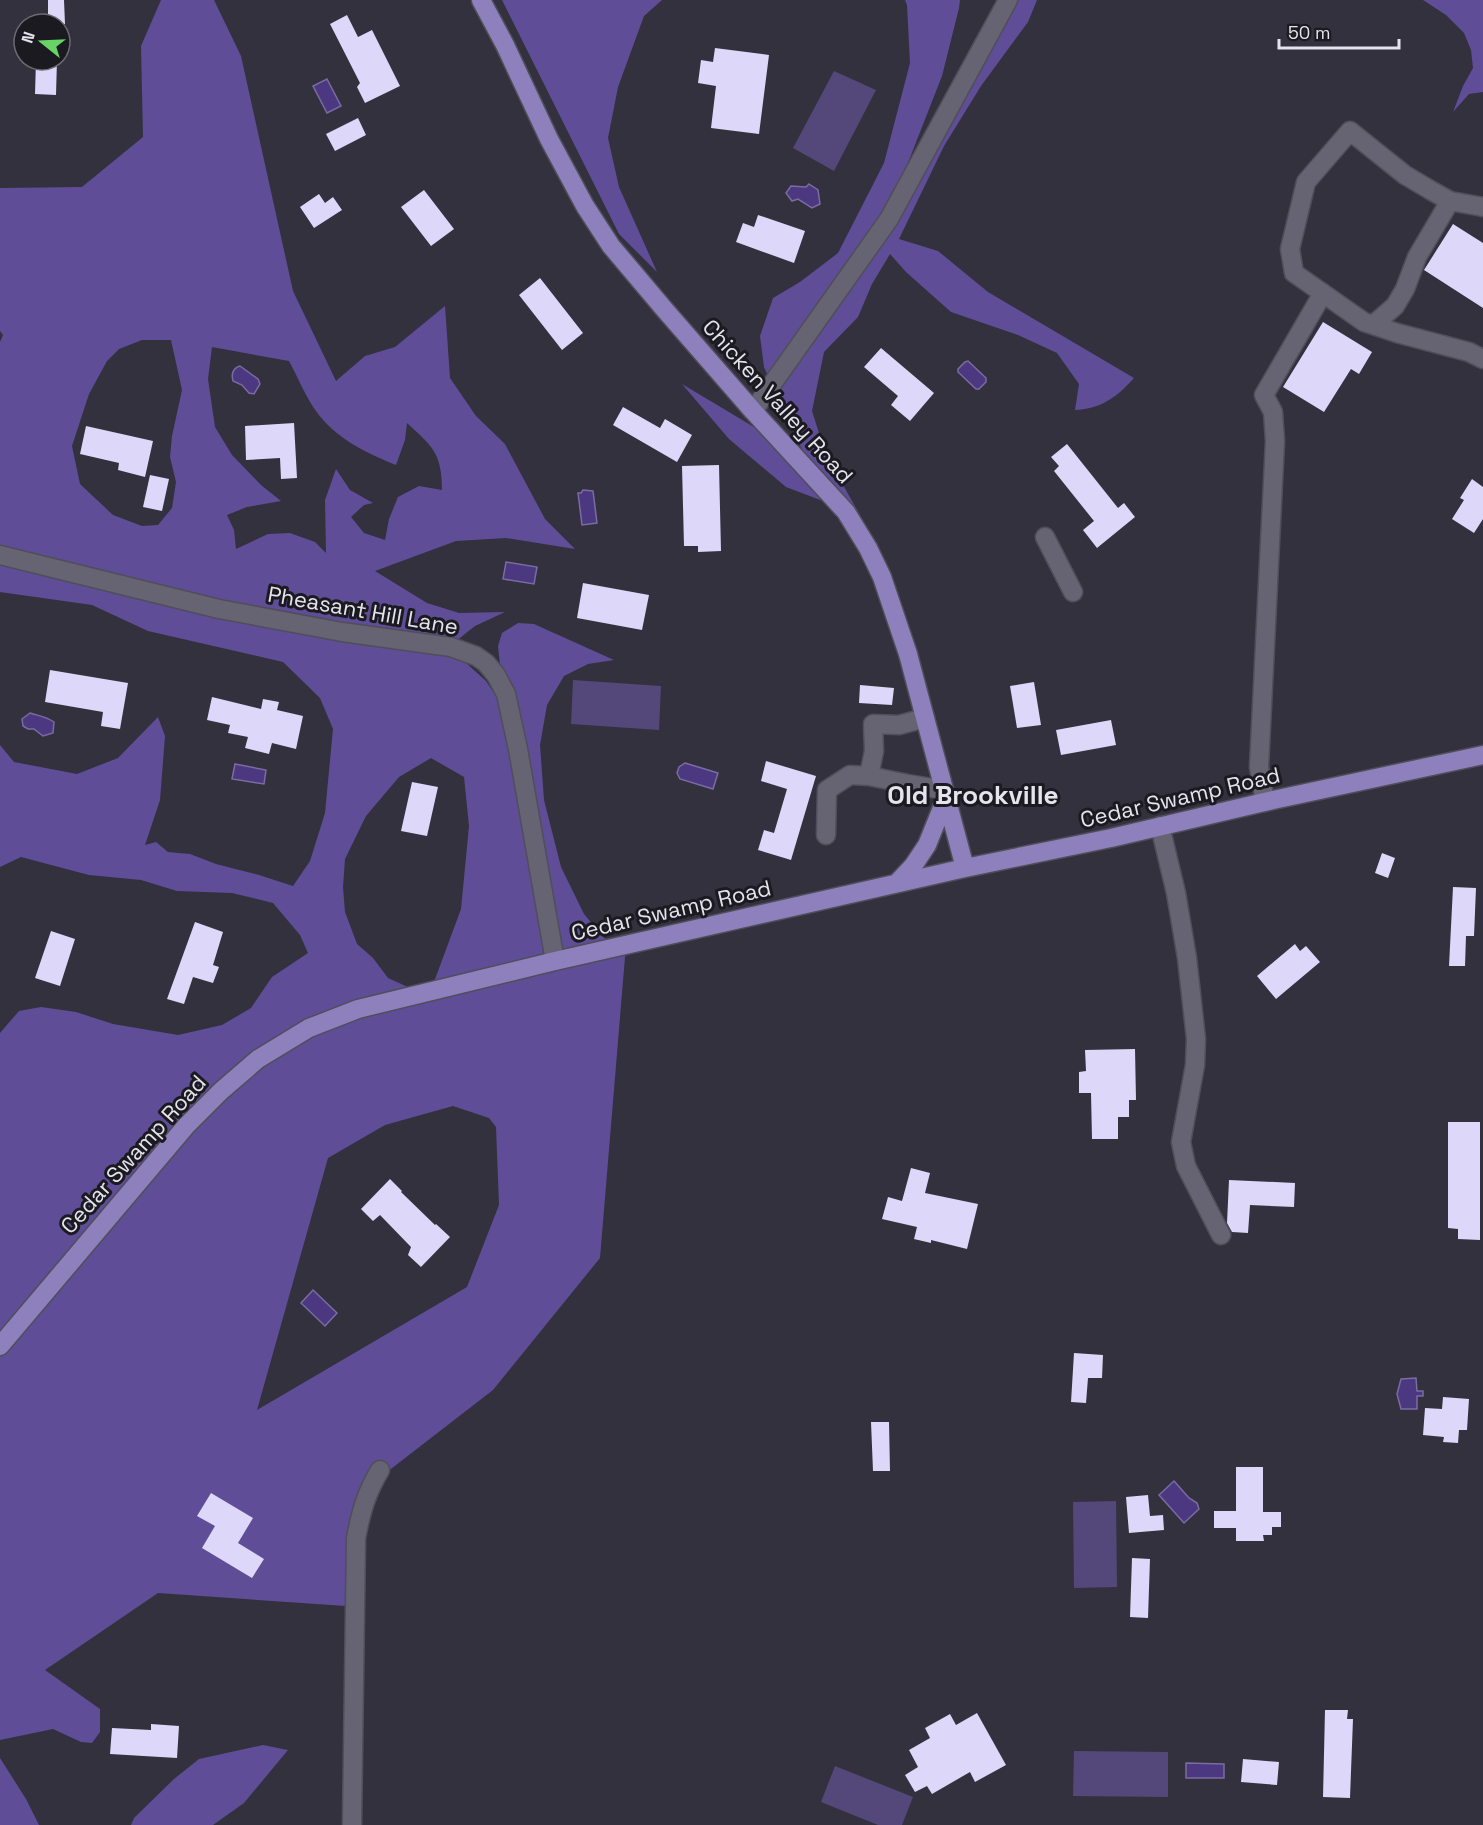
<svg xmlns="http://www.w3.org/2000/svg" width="1483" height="1825" viewBox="0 0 1483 1825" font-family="'Space Grotesk',sans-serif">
<rect width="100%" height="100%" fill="#33313e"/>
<!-- green -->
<path fill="#534879" d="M834 71 876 90 834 171 793 148Z
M573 680 661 686 659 730 571 724Z
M1116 1501 1117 1587 1074 1588 1073 1502Z
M1074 1751 1168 1752V1797L1073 1796Z
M835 1766 913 1797 902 1825H878L821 1802Z"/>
<!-- forest -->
<path fill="#604d97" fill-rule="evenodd" d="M161 0H214L241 56 293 291 336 381 365 356 395 347 445 306 450 378 476 416 505 444 545 519 575 549 506 538 456 541 375 571 427 603 459 613 505 612 475 626 456 641 465 662 486 681 496 696 500 665 498 646 502 633 518 623 534 624 614 660 588 664 564 676 547 705 540 745 544 800 561 867 584 914 604 938 618 944 298 1028 186 1126 309 1028 626 945 600 1258 493 1390 387 1472 360 1539V1607L158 1593 45 1670 100 1709V1732L92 1743 81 1742 53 1729 0 1740V1033L19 1011 41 1007 76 1012 113 1024 178 1035 222 1025 251 1008 272 977 308 953 300 935 273 903 232 893 177 891 141 880 89 875 21 857 0 867V745L14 762 77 774 118 758 158 717 165 736 160 800 145 845 156 842 168 852 190 854 216 864 259 875 293 886 310 861 325 813 333 729 320 698 283 662 148 631 92 605 0 592V342L3 335 0 331V188L82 187 143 137 141 46ZM142 340H171L182 390 172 436 170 457 176 482 172 508 158 525 142 526 113 515 80 484 72 446 89 394 107 361 119 349ZM212 347 289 361C298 377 305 396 316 411 335 438 366 453 396 465L405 440 407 423C432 446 442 453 442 490L419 486 398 497 389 519 385 540 364 533 351 517 364 505 373 503 350 490 336 469 325 500 326 553 315 542 290 533 268 534 236 549 234 530 227 515 247 507 281 501 261 485 232 455 215 427 208 379ZM431 758 464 777 469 826 461 909 434 982 419 992 388 978 373 958 357 944 345 912 343 887 345 859 366 816 399 777ZM453 1106 489 1118 496 1127 499 1205 467 1287 257 1410 328 1158 385 1125Z
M502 0H662L644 16 618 87 608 138 619 187 657 272 619 234Z
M905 0H960L959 8 942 76 904 173 964 92 985 23 1005 0H1037L1028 22 981 86 944 146 899 239 938 251 988 292 1134 378C1117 397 1101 409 1075 410L1079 384 1057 353 1018 335 951 312 906 272 890 254 872 284 858 317 824 352 812 411 826 455 860 515 786 487 729 439 682 384 806 458 764 367 760 336 773 298 800 282 838 253 884 163 910 63 907 5Z
M1423 0H1483V92L1469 94 1453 112 1463 86 1473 68 1471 50 1464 33 1446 15Z
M263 1745 288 1750 244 1803 213 1825H131L134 1818 174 1779 199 1759Z
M0 1758 26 1799 39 1825H0Z"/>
<!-- water -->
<path fill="#4c3880" stroke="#7a6ca1" stroke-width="1.5" d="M327 79 341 106 327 113 313 86Z
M809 184 818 190 820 204 812 208 798 199 792 201 786 193 791 186 806 187Z
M968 361 986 378V382L979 389H976L958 372V369L965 362Z
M240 366 258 379 260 384 254 394 249 393 242 385 233 381C231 374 233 368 240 366Z
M583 490 593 491 597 523 582 525 578 493H581Z
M506 562 537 567 534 584 503 579Z
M30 713C39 716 45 716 54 722L53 733 43 736 34 729H28L23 726 22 719Z
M685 763 718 773 713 789 680 779 677 773 679 767Z
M235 764 266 770 264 784 232 779Z
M313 1290 337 1313 325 1326 301 1303Z
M1416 1378 1417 1391H1423V1396H1417V1409H1401L1397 1394 1401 1379Z
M1174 1481 1189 1498 1197 1503 1199 1509 1184 1523 1159 1495Z
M1186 1763 1224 1764V1778H1186Z"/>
<!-- building -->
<path fill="#ddd7f9" d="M48 0H64L65 24H48Z
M347 15 358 37 372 30 400 86 365 103 357 87 360 83 330 24Z
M715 48 769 55 759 134 711 128 716 86 698 83 701 60 713 62Z
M36 60H57L56 95 35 94Z
M358 118 366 135 335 151 326 134Z
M424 190 454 229 431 246 401 207Z
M319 194 325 203 333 197 342 210 314 228 300 207Z
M758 215 805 231 794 263 736 242 743 223 754 227Z
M1453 224 1483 243V308L1424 270Z
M540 278 583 333 562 350 519 295Z
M1323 322 1372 352 1359 374 1351 369 1324 412 1283 387Z
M881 348 934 393 910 421 891 405 898 396 864 367Z
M623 407 660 428 665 419 692 435 677 462 613 425Z
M294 423 297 478 281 479 280 458 246 460 245 426Z
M86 426 153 441 145 477 118 470 119 463 80 454Z
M1067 444 1118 508 1124 503 1135 517 1097 548 1083 530 1094 521 1054 471 1059 466 1051 457Z
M719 465 721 551 698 552V546H684L682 466Z
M150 475 169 479 162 511 143 507Z
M1472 479 1483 487V519L1474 533 1452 519 1464 500 1460 498Z
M583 583 649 595 642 630 577 618Z
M50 670 128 683 120 729 101 726 103 712 45 702Z
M1034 682 1041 725 1017 728 1010 686Z
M860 685 894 688 892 705 859 703Z
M212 697 261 709 263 699 279 702 277 710 303 716 296 749 272 743 269 754 245 748 248 737 228 733 230 725 207 720Z
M1111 720 1116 745 1061 755 1056 730Z
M766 761 816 776 791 860 758 850 764 830 774 833 787 789 761 781Z
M412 782 438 787 427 836 401 831Z
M1382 853 1395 858 1388 878 1375 873Z
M1453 887 1476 888 1474 936H1466L1465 966H1449Z
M195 922 223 932 213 965 219 967 213 983 193 977 184 1004 167 999Z
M51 931 75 939 60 986 35 978Z
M1295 944 1300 951 1306 946 1320 962 1276 999 1257 976Z
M1135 1049 1136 1100H1129V1117H1118V1139H1092L1091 1093H1079V1072L1086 1071 1085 1050Z
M1448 1122H1480V1240L1458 1239V1229L1448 1228Z
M911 1168 930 1173 925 1193 978 1204 967 1249 931 1240V1243L914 1239 917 1227 882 1219 888 1197 902 1201Z
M390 1179 402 1191 401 1192 435 1225 436 1224 450 1237 421 1267 408 1255 411 1247 380 1215 373 1221 361 1209Z
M1229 1180 1295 1183 1294 1207 1250 1205 1248 1233 1232 1232 1227 1223Z
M1074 1353 1103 1355 1102 1378H1088L1086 1403 1071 1402Z
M1443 1397 1469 1399 1467 1430H1459L1458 1443 1443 1442 1444 1437 1423 1435 1425 1408 1442 1409Z
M871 1422H889L890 1471H873Z
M1236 1467H1263V1512H1281V1527H1272V1535H1263L1264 1541H1236V1528H1214V1511H1236Z
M211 1493 253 1518 238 1543 264 1559 252 1578 202 1548 215 1526 197 1516Z
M1148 1495 1150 1516 1163 1515 1164 1530 1129 1533 1126 1497Z
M1132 1558 1150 1559 1148 1618 1130 1617Z
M1325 1710H1348L1347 1719H1353L1350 1798 1323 1797Z
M977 1713 1006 1765 975 1782 970 1772 932 1794 927 1786 915 1792 905 1775 918 1767 909 1750 930 1738 925 1728 950 1714 956 1725Z
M151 1724 179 1726 177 1758 110 1754 112 1728 151 1730Z
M1243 1759 1279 1762 1277 1785 1241 1782Z"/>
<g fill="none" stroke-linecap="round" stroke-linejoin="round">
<!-- minor casing -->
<g stroke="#504e59" stroke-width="21">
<path id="minor" d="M1483 207 1450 201 1432 191 1405 175 1350 131 1306 182 1290 249 1294 273 1364 322 1397 333 1469 352 1483 359
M1373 325 1395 306 1405 289 1417 257 1450 201
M753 411 889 219 1008 0
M1045 537 1073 592
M0 555 219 609 342 632 451 647 476 656 486 663 496 675 506 694 518 749 555 961
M869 776 874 751 873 724 899 725 925 718
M1265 802 1259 767 1275 441 1273 412 1264 395 1323 293
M1160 826 1176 893 1187 958 1196 1039 1195 1065 1181 1142 1186 1166 1221 1235
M826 835 827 790 850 775 869 776 908 784 944 790
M352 1825 356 1538C361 1512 366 1493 380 1470"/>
</g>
<!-- major casing -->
<g stroke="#504e59" stroke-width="21">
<path id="major" d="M481 0 505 45 549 139 585 206 611 246 665 310 753 411 846 512 868 548 882 577 908 654 965 868
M897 883 913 866 927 845 946 798
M0 1346 186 1126 221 1091 258 1059 309 1028 358 1009 555 961 965 868 1111 838 1273 800 1483 755"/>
</g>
<!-- minor -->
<use href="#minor" stroke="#666472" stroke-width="18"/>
<!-- major -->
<use href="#major" stroke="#8d80bd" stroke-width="18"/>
</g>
<g text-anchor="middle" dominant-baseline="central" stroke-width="6" stroke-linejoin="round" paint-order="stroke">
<!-- street labels -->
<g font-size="22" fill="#e5e4ed" stroke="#1b1a20">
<text transform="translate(778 401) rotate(48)">Chicken Valley Road</text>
<text transform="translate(363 610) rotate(10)">Pheasant Hill Lane</text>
<text transform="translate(1180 797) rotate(-13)">Cedar Swamp Road</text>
<text transform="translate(671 910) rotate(-13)">Cedar Swamp Road</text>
<text transform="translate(133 1154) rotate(-48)">Cedar Swamp Road</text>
</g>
<!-- quarter labels -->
<g font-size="26" font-weight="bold" fill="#e5e4ed" stroke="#1b1a20">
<text x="973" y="795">Old Brookville</text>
</g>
</g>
<!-- north arrow -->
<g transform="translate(42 42) rotate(288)"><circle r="28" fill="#1b1a20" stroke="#6c6b72" stroke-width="1.5"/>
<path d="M0-4.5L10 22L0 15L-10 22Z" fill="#67d465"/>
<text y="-9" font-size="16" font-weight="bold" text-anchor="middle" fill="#e5e4ed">N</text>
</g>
<!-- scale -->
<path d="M1279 39v9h120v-9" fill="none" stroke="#e5e4ed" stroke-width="3"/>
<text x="1288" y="39" font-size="18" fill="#e5e4ed" stroke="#1b1a20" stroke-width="4.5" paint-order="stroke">50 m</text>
</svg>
